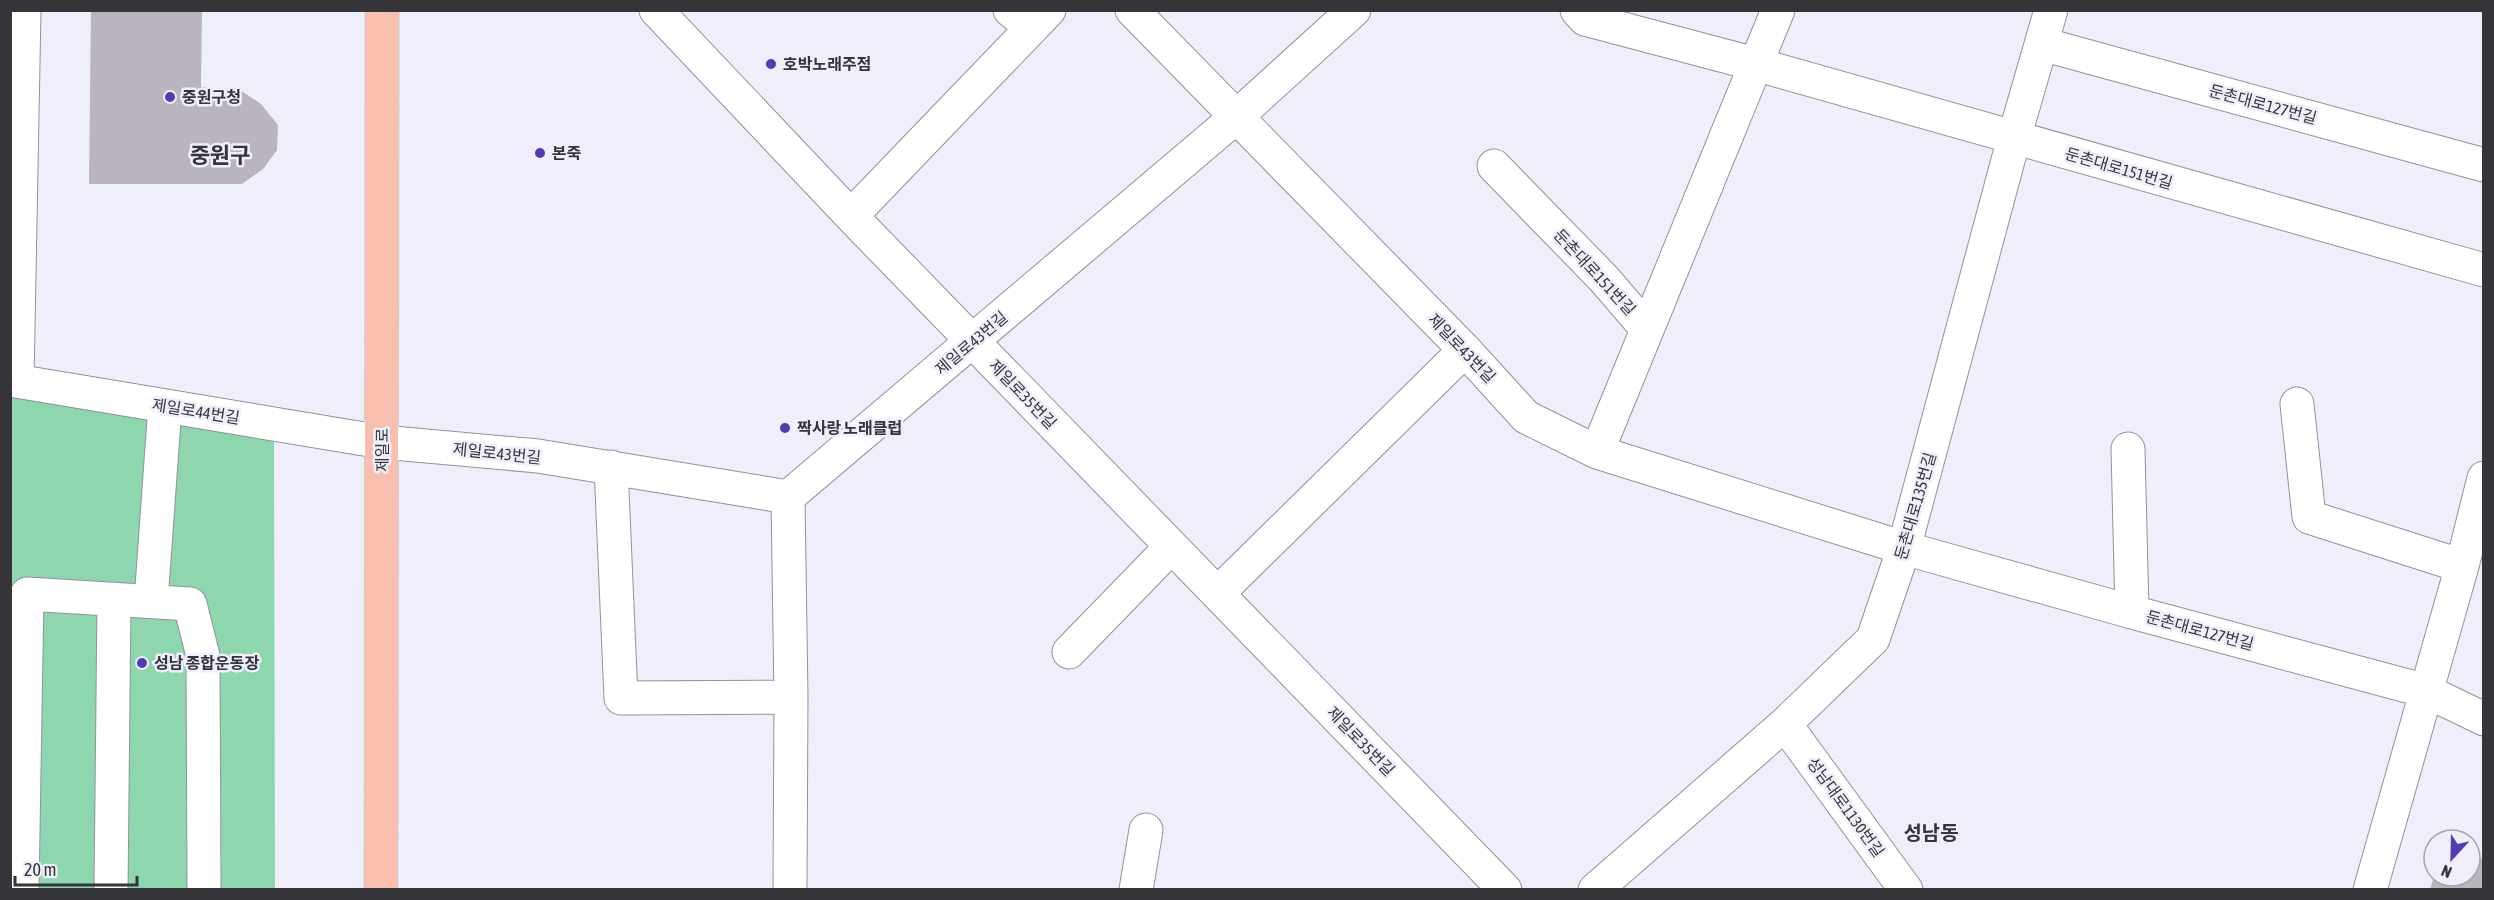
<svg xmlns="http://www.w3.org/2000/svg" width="2494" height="900" viewBox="0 0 2494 900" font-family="'Asap Condensed','Noto Sans KR',sans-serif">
<rect width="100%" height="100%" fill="#eeeffb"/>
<!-- green -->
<path fill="#8dd6ae" d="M10 391 274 437 275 889H11Z"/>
<!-- building -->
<path fill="#bab4be" d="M91 10H202L201 87 240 90 261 104 278 125 277 150 263 169 242 184H89Z
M2470 856 2484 860V890H2430L2434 876H2470Z"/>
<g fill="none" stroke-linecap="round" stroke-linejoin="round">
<!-- minor casing -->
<g stroke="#91929d" stroke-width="35">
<path id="minor" d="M656 10 851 216 1505 890
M1010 10 1032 28
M1132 10 1465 350 1526 417 1597 452 1904 548 2132 612
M1577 10 1585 19 1755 64 2484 270
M2042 44 2484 165
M1494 166 1604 279 1647 329
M851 216 1049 10
M10 380 382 442 538 456 788 497 1235 118 1354 10
M17 381 24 10
M2297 404 2309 517 2462 566
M2128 449 2132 612 2426 691 2484 719
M1597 452 1778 10
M611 467 621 698 791 697
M788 497 791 697 790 890
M1218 593 1465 350
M151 601 165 406
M1069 652 1171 547
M1785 724 1906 890
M22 890 27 594 190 604 203 656 204 890
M111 890 114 600
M1136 890 1146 830
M1595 890 1785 724 1873 639 1904 548 2014 138 2051 10
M2370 890 2462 566 2484 478"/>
</g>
<!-- major casing -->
<g stroke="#cfcfcf" stroke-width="35">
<path id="major" d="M381 890 382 10"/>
</g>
<!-- minor -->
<use href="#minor" stroke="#fff" stroke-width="33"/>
<!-- major -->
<use href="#major" stroke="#f8bfaf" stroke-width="33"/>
</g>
<!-- markers -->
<g fill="#523cb4" stroke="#eeeffb" stroke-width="2">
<circle cx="771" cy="64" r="6"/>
<circle cx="170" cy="97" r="6"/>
<circle cx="540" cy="153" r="6"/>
<circle cx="785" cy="428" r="6"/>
<circle cx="142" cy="663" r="6"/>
</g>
<g text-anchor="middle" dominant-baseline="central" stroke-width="5" stroke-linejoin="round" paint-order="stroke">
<!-- poi labels -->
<g font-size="16" font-weight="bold" fill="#353539" stroke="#eeeffb" text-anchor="start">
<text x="783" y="64">호박노래주점</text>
<text x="182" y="97">중원구청</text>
<text x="552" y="153">본죽</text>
<text x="797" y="428">짝사랑 노래클럽</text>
<text x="154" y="663">성남 종합운동장</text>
</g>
<!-- street labels -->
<g font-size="16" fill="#353539" stroke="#eeeffb">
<text transform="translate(2263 104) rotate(15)">둔촌대로127번길</text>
<text transform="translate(2119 168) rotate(16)">둔촌대로151번길</text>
<text transform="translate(1595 272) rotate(47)">둔촌대로151번길</text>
<text transform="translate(971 343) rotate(-40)">제일로43번길</text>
<text transform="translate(1462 348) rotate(46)">제일로43번길</text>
<text transform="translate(1023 394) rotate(46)">제일로35번길</text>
<text transform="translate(196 411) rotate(9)">제일로44번길</text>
<text transform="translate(382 450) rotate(-90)">제일로</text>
<text transform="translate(497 453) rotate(6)">제일로43번길</text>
<text transform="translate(1915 506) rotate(-74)">둔촌대로135번길</text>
<text transform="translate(2200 630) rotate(15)">둔촌대로127번길</text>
<text transform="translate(1361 741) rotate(46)">제일로35번길</text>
<text transform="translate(1846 807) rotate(54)">성남대로1130번길</text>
</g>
<!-- quarter labels -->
<g font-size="20" font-weight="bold" fill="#353539" stroke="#eeeffb">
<text x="1931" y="832">성남동</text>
</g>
<!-- district labels -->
<g font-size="22" font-weight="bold" fill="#353539" stroke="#eeeffb">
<text x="220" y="155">중원구</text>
</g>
</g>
<!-- border -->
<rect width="2494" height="900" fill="none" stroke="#353539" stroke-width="24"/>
<!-- north arrow -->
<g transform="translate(2452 858) rotate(202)"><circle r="28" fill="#eeeffb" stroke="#a4a5ad" stroke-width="1.5"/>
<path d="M0-4.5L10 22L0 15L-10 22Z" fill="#523cb4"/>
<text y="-9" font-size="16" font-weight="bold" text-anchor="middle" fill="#353539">N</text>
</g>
<!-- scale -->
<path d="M15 876v9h122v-9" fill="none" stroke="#353539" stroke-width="3"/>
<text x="24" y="876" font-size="18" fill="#353539" stroke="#eeeffb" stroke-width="4.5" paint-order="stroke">20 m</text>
</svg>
